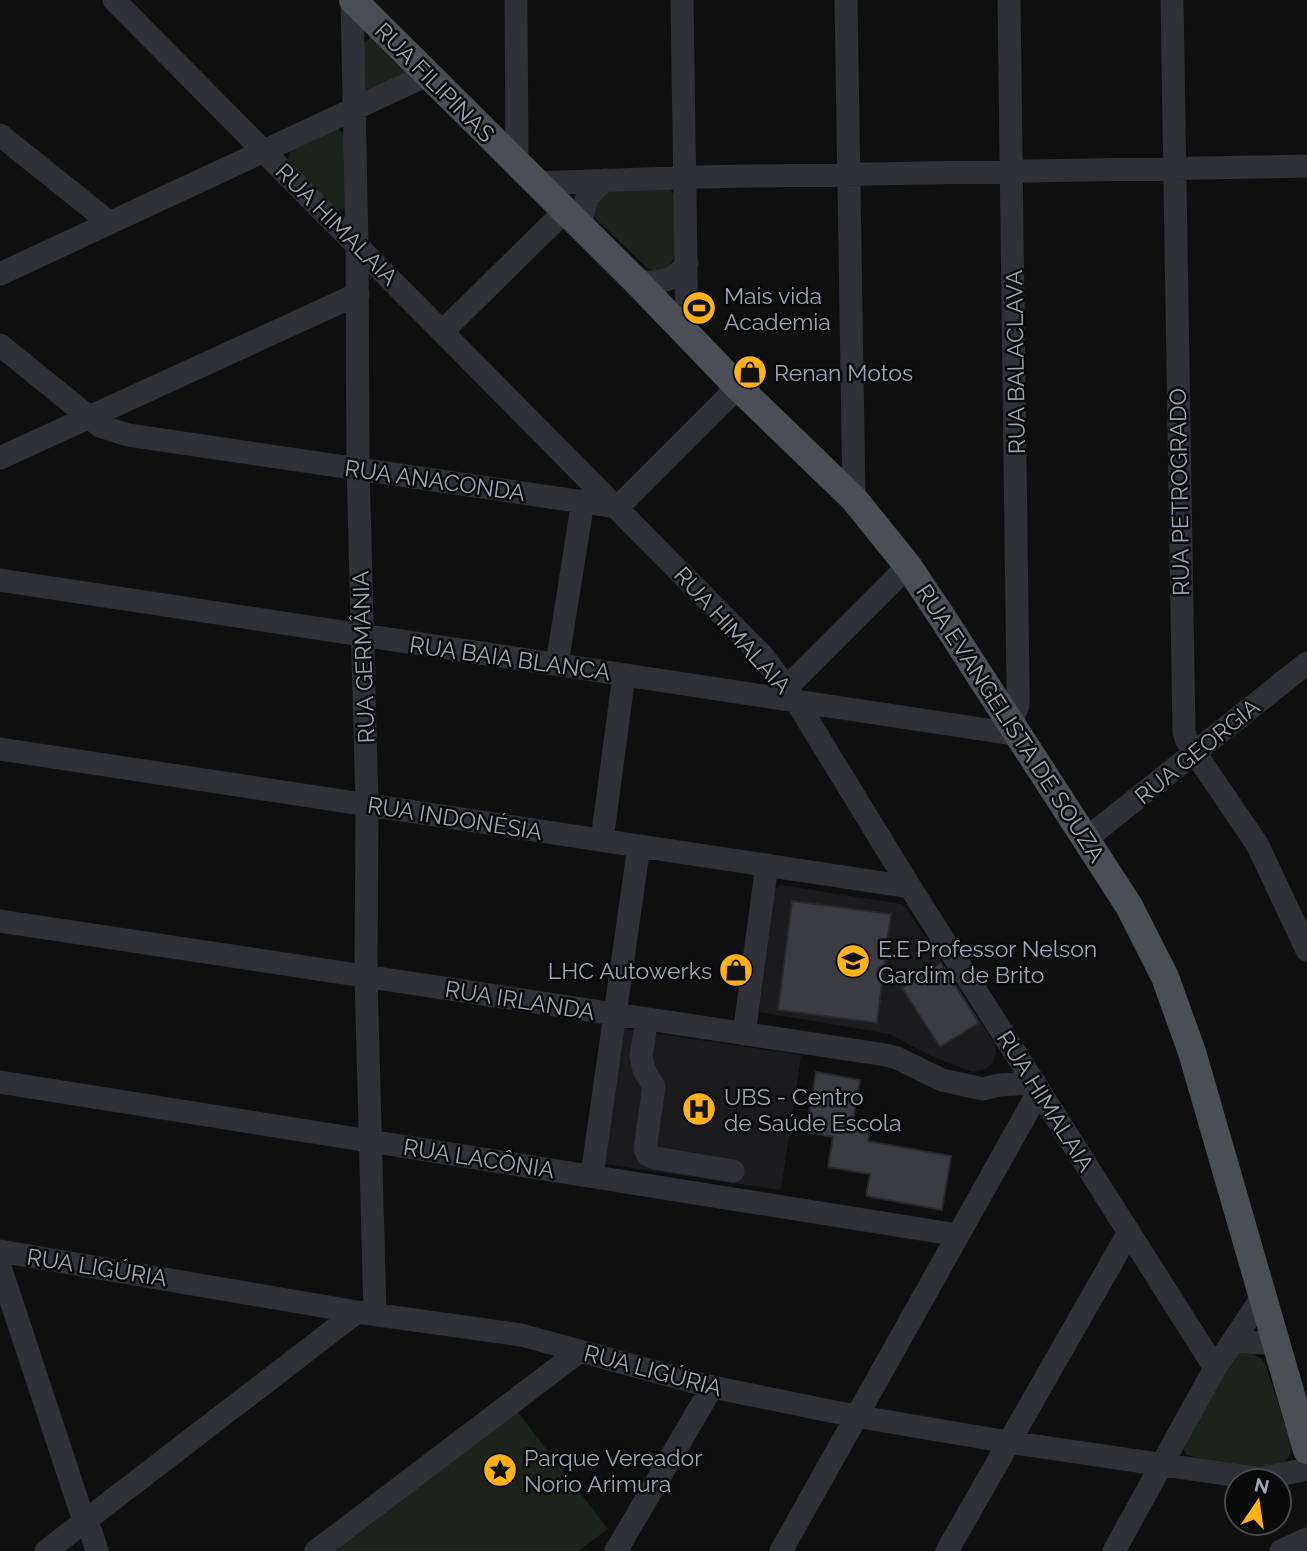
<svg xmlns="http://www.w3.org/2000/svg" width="1307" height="1551" viewBox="0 0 1307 1551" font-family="Raleway,sans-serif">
<rect width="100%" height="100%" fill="#0f0f10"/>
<!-- built -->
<path fill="#1b1b1d" d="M781 885 901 904 907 909 995 1044 996 1054 993 1063 986 1069 973 1072 933 1057 889 1034 759 1012 775 889Z
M618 1028 801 1055 781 1190 597 1163Z"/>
<!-- green -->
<path fill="#1b231c" d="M371 37 405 64 406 75 363 94 362 44Z
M335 129H338L345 134 346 208 338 211 288 161 291 150Z
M606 189H669L675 195 677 253 668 268 658 271 647 268 596 219 593 213 595 198Z
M1250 1352 1262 1359 1266 1366 1292 1446C1292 1462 1274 1471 1260 1471 1245 1472 1204 1459 1187 1455L1183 1448 1233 1358 1237 1353Z
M517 1411 608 1529 578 1551H332Z"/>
<!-- building -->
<path fill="#3b3c41" stroke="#29292d" stroke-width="2" d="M792 901 891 914 877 1023 778 1010Z
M941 963 979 1023 940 1047 902 988Z
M816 1072 860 1080 852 1125 870 1128 868 1141 951 1156 942 1210 866 1196 870 1174 828 1167 833 1137 806 1132Z"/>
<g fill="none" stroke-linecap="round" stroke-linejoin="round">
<!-- minor -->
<path stroke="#303136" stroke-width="23" d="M114 0 763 656 796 701 910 887 1215 1368
M352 0 357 245 358 468 367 804 366 976 375 1314
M516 0 517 164
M682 0 687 332
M846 0 854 499
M1009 0 1018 687V705L1011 723
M1172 0 1184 732 1187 741 1257 844 1307 950
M0 135 110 223
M536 183 700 177 1307 166
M580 226 587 197 605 180
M0 274 427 75
M637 282C658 282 675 283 687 263
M443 331 565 211
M0 345 100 426 128 435 618 507 738 387
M0 458 358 294
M0 580 1020 735
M557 664 583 501
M787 687 908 566
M0 749 910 887
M1086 839 1307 663
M602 840 624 675
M0 921 886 1055 897 1058 942 1080 983 1089 999 1085 1035 1083
M647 1019 641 1056 644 1070 654 1087 645 1149 648 1155 655 1158 733 1171
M744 1034 767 865
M0 1082 958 1235
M592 1175 639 846
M0 1251 357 1312 521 1335 712 1387 855 1416 1008 1442 1260 1479 1307 1469
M0 1267 84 1521 91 1532 97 1551
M1233 1341 1277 1344
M46 1551 357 1312
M316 1551 580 1351
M616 1551 712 1387
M781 1551 1039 1091
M947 1551 1129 1232
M1114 1551 1215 1368 1263 1296
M1281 1551 1307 1539"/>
<!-- major -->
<path stroke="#4b4e55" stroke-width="28" d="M353 0 637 282 738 387 854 499 908 566 944 620 1129 906 1165 977 1192 1052 1307 1450"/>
</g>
<!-- icons -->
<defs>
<g id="stadium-disc" transform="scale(1.75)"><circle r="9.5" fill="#ffb118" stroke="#0a0a0b"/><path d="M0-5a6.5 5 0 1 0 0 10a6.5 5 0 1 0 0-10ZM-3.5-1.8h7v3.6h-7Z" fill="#111"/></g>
<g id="shop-disc" transform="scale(1.75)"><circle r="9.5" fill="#ffb118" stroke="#0a0a0b"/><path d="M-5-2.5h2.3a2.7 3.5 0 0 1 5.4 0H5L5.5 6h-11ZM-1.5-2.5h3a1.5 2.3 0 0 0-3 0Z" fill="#111"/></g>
<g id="school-disc" transform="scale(1.75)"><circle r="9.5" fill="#ffb118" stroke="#0a0a0b"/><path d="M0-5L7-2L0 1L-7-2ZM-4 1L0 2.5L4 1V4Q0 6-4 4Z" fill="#111"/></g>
<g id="hospital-disc" transform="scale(1.75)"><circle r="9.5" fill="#ffb118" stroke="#0a0a0b"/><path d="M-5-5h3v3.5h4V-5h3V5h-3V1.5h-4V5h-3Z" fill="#111"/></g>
<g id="sight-disc" transform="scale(1.75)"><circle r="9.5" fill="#ffb118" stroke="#0a0a0b"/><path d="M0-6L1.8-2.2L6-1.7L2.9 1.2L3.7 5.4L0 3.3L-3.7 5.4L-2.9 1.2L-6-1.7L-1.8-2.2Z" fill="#111"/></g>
</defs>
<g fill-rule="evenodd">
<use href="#stadium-disc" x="699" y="308"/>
<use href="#shop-disc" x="750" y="372"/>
<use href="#school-disc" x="853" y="961"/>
<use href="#shop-disc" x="736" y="970"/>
<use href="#hospital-disc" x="699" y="1109"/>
<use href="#sight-disc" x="500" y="1470"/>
</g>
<g text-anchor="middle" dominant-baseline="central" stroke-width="5" stroke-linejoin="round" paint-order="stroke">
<!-- street labels -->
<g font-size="23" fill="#9fa5b3" stroke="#0a0a0b">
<text transform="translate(435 82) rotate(45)">RUA FILIPINAS</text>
<text transform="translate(337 224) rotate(45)">RUA HIMALAIA</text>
<text transform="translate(1015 362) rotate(-91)">RUA BALACLAVA</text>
<text transform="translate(435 480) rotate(8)">RUA ANACONDA</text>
<text transform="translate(1179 492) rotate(-91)">RUA PETROGRADO</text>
<text transform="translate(733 630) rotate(48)">RUA HIMALAIA</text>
<text transform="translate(363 657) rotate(-92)">RUA GERMÂNIA</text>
<text transform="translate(510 658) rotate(8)">RUA BAIA BLANCA</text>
<text transform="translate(1011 723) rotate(57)">RUA EVANGELISTA DE SOUZA</text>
<text transform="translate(1197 751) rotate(-39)">RUA GEORGIA</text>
<text transform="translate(455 818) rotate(9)">RUA INDONÉSIA</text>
<text transform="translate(520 1000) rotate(9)">RUA IRLANDA</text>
<text transform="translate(1046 1101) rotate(58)">RUA HIMALAIA</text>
<text transform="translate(479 1158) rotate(9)">RUA LACÔNIA</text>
<text transform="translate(97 1267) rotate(9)">RUA LIGÚRIA</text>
<text transform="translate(653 1370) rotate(15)">RUA LIGÚRIA</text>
</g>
<!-- poi labels -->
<g font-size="23" fill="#9fa5b3" stroke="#0a0a0b" text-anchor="start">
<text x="724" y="295">Mais vida<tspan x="724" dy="26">Academia</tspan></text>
<text x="774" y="372">Renan Motos</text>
<text x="878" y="948">E.E Professor Nelson<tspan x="878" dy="26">Gardim de Brito</tspan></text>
<text x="712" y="970" text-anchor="end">LHC Autowerks</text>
<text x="724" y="1096">UBS - Centro<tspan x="724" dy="26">de Saúde Escola</tspan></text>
<text x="524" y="1457">Parque Vereador<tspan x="524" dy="26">Norio Arimura</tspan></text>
</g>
</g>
<!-- north arrow -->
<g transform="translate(1258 1502) rotate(13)"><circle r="33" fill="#0a0a0b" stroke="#46484e" stroke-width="2"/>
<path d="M0-5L12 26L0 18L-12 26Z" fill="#ffb118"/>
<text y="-10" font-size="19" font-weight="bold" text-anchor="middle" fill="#9fa5b3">N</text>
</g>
</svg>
